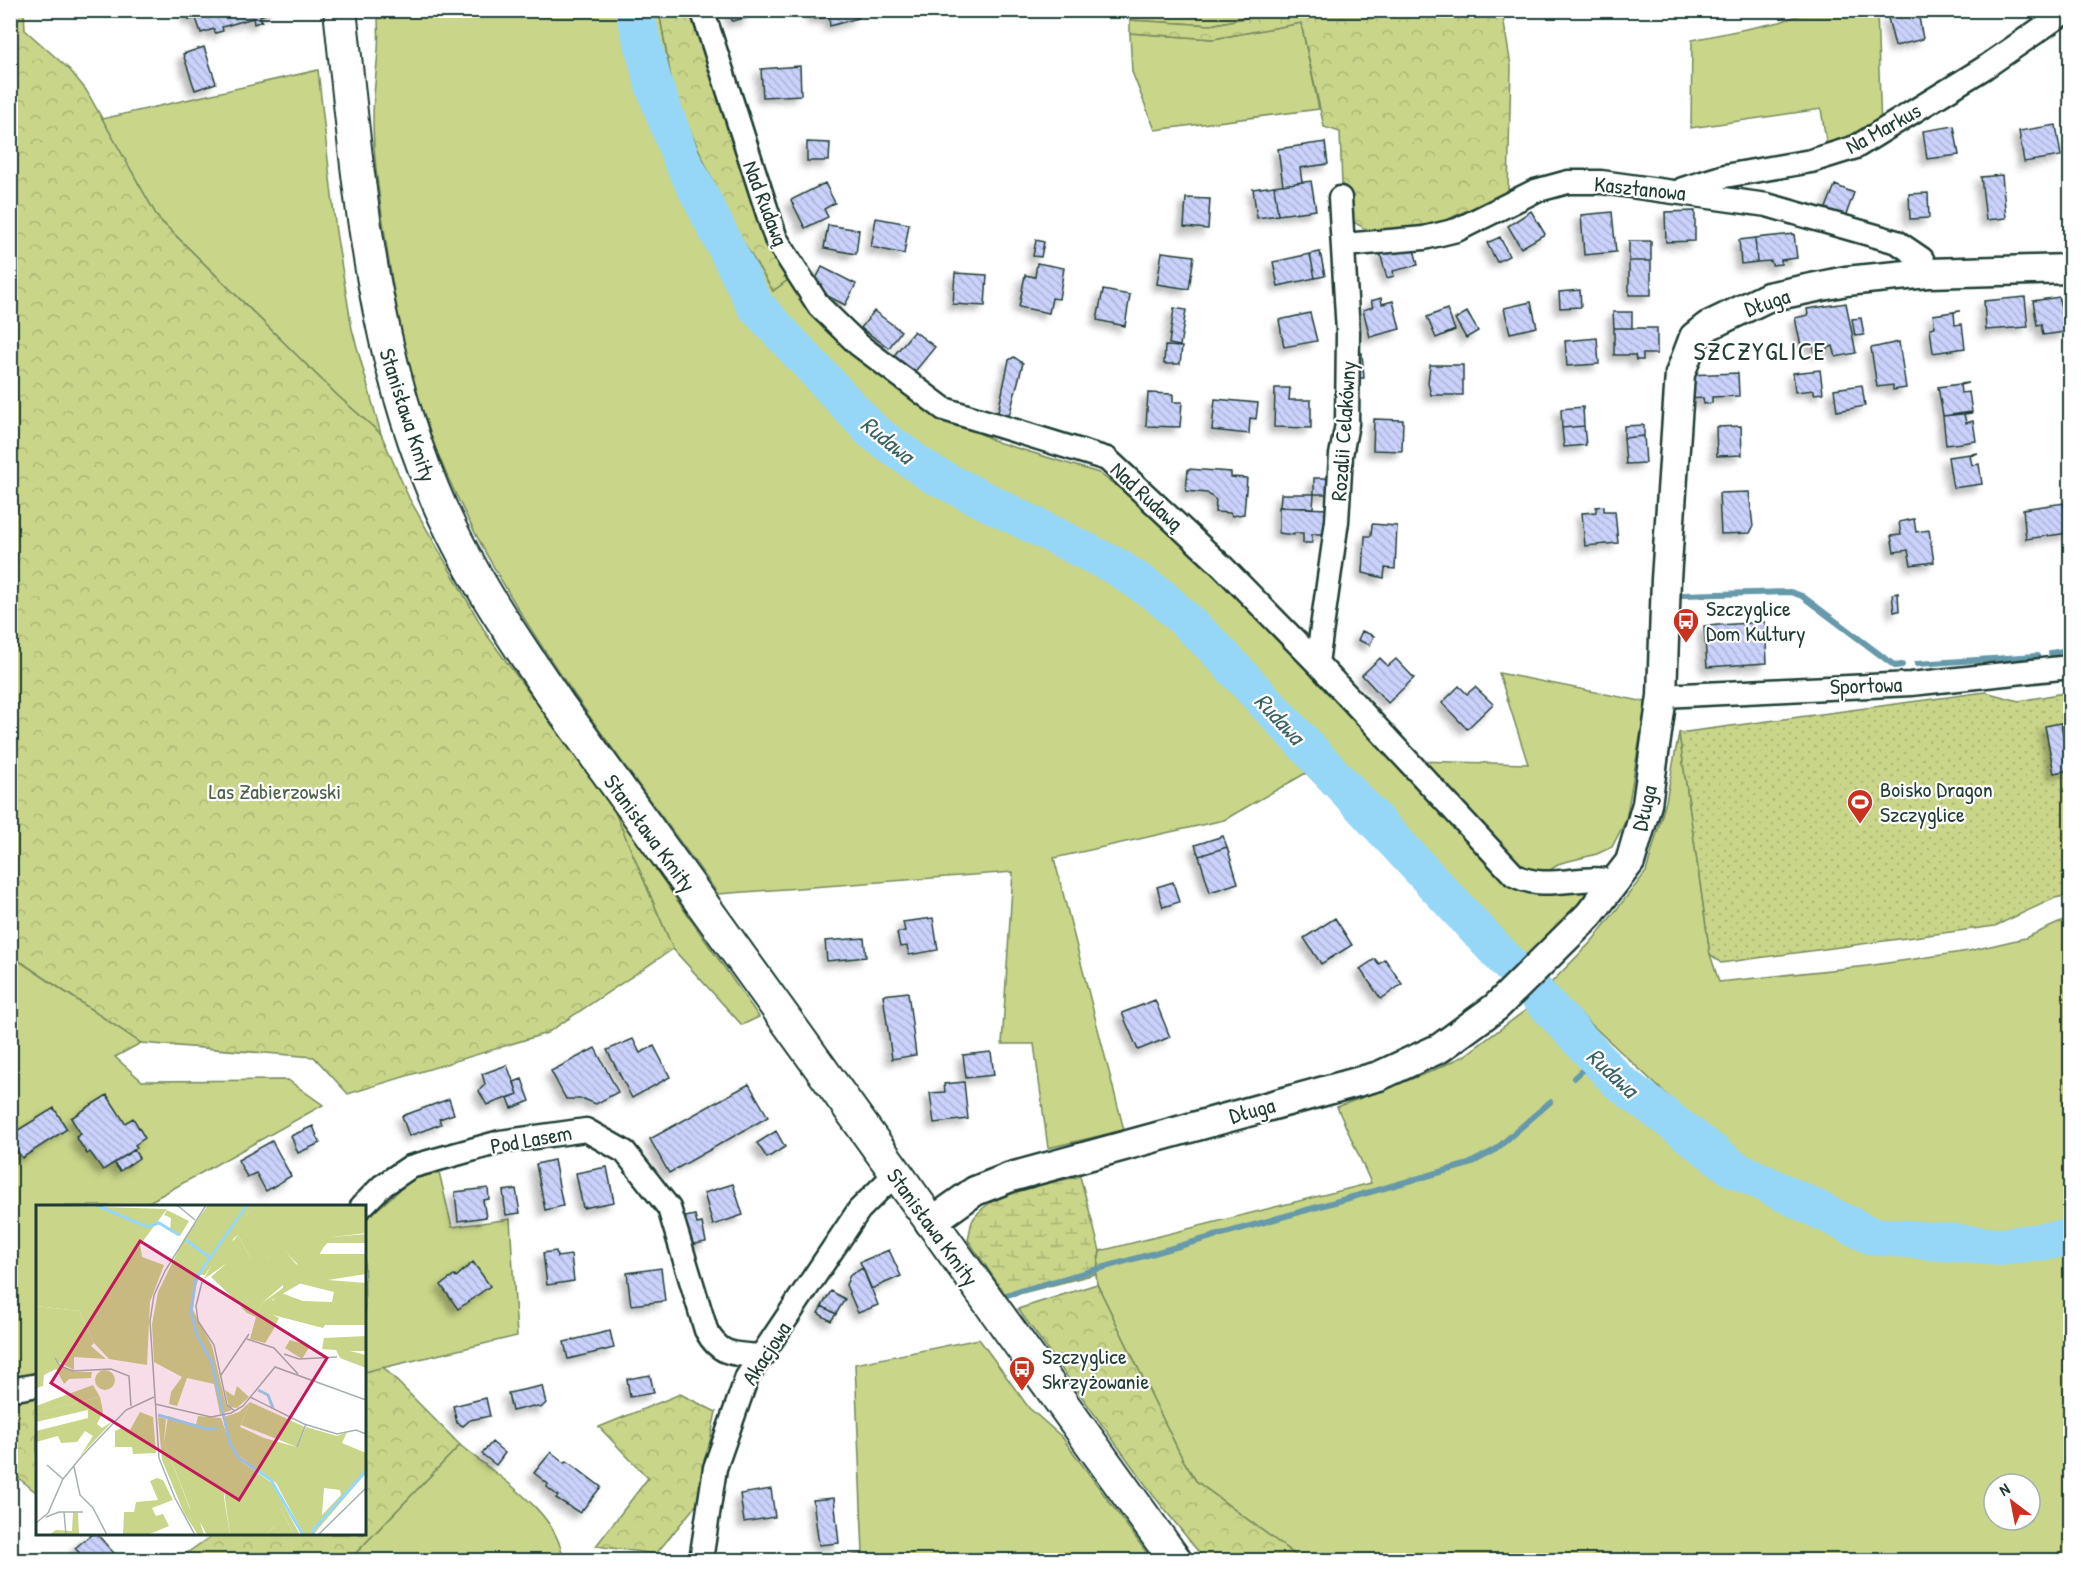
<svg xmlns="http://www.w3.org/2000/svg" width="2081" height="1571" viewBox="0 0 2081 1571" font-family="'Patrick Hand',sans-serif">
<defs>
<pattern id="forest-crowns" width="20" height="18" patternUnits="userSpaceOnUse" patternTransform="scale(1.5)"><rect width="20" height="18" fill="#c9d588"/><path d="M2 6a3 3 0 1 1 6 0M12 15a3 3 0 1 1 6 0" fill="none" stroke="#acb876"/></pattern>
<pattern id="wetland-marsh" width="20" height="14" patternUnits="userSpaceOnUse" patternTransform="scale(1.5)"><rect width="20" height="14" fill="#c9d588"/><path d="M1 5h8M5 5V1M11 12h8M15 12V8" fill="none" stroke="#acb876"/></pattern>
<pattern id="park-dots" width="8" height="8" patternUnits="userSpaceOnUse" patternTransform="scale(1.5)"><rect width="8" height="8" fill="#c9d588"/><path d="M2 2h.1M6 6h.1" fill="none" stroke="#acb876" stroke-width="1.8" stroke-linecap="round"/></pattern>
<pattern id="building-back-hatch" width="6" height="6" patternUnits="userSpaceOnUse" patternTransform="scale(1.5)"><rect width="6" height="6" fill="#cad1fa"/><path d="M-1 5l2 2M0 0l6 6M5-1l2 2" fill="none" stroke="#adb4d7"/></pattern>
<filter id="shadow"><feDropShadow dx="-5.5" dy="5.5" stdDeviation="3" flood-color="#0004"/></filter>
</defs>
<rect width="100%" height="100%" fill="#fff"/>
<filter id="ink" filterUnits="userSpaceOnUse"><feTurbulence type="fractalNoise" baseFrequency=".0167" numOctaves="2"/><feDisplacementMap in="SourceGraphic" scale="12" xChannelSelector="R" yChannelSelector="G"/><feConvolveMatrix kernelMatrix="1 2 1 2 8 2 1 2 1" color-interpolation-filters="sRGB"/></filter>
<g filter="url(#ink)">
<!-- green -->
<path fill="#c9d588" stroke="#74895e" stroke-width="1.5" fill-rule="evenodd" d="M377 11H659L674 95 773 291 789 279 936 411 997 442 1099 473 1154 515 1243 596 1505 876 1582 889 1587 899 1532 954 1503 978 1306 773 1224 820 1054 858 1124 1130 1048 1148 1034 1044H1002L1013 872 718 894C621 758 513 625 445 471 415 402 398 323 387 249 381 206 373 161 373 118 373 81 382 47 377 11Z
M1129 11H1282L1211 25 1130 20Z
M1811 11H1877L1881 129 1828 153 1821 109 1691 128 1692 40 1780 22Z
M1301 23 1319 109 1155 130 1132 72 1130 33 1213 39Z
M318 70 336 232 352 329 381 434 338 396 158 218 102 119Z
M1499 673 1646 702 1626 820 1612 847 1597 854 1561 863 1542 875 1512 862 1417 761 1528 764Z
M1679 733 1710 954 1719 982 1867 966 1969 951 2025 938 2070 918V1228L2005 1235 1957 1234 1855 1217 1783 1185 1725 1149 1549 985 1592 941 1646 872 1666 801Z
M614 810 759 1017 742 1025 673 949Z
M10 955 141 1043 115 1057 142 1081 288 1080 323 1105 142 1206H38L37 1379 10 1384Z
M1534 1004 1634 1100 1721 1174 1771 1202 1864 1241 1915 1254 1962 1257 2070 1248V1560H1302L1196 1481 1183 1460 1097 1284 1096 1274 1100 1251 1371 1183 1337 1107 1430 1072 1464 1056ZM1994 1484H2030V1520H1994Z
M439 1172 452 1227 510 1219 517 1336 365 1372 364 1221 411 1180Z
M979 1339 1029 1408 1062 1437 1152 1560H834L863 1553 855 1364Z
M460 1445C495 1475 559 1511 563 1560H349Z"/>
<!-- forest -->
<path fill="url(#forest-crowns)" stroke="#74895e" stroke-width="1.5" d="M1282 10 1502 11 1511 66 1508 192 1426 229 1371 232 1355 223 1343 211 1340 132 1324 127 1301 23 1213 39 1130 33V20L1211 25Z
M10 11H24L25 30 70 70 86 90 158 218 338 396 381 434 409 498 487 635 614 810 673 949 547 1033 348 1094 314 1057 141 1043 11 955Z
M659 11H695L789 279 773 291 733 225 674 95Z
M1097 1284 1183 1460 1196 1481 1302 1560H1205L1153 1495 1018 1309Z
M383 1367 460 1445 349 1560H177L214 1534H364L365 1372Z
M37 1390V1493L11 1472 10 1395Z
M680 1394 716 1412 697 1504 656 1554 596 1546 648 1478 599 1427Z"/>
<!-- wetland -->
<path fill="url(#wetland-marsh)" stroke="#74895e" stroke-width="1.5" d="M1080 1176 1100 1251 1096 1274 1007 1297 968 1240C970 1233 970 1223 974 1218 995 1188 1048 1185 1080 1176Z"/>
<!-- park -->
<path fill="url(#park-dots)" stroke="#74895e" stroke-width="1.5" d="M1985 692 2019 701 2070 692V895L2055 898 1995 926 1721 963 1710 954 1679 733Z"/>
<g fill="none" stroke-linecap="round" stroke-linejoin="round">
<!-- stream -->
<path stroke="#69a" stroke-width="6" d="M1683 595 1791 592 1802 596 1895 666 1902 665
M2051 653 2068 650
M1917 664 2037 656
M1574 1078 1596 1058
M1006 1295 1469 1164 1495 1150 1550 1102"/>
<!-- river -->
<path stroke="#96d7f8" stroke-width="38" d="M634 10 654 86 681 158 755 305 872 431 930 473 1117 567 1160 596 1213 646 1618 1081 1733 1168 1872 1236 2000 1247 2070 1238"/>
</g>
<!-- building -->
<path fill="url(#building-back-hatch)" stroke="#1f3d34" stroke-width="1.5" filter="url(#shadow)" d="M186 10H275V11L260 16 262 21 254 24 253 18 222 27 223 31 215 33 214 29 201 33 196 18 189 20Z
M730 10H749L750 17 732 21Z
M811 10H857L858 18 830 26 829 17 814 19Z
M1918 12 1923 39 1895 46 1888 18Z
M204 47 216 83 195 90 183 54Z
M800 66 801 95 763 97 761 69Z
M2056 125 2061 156 2024 162 2019 131Z
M1954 126 1959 155 1927 159 1923 131Z
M807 142 830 143 829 161H807Z
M1325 142 1328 164 1300 168 1302 182 1283 185 1278 149Z
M2002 175 2006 218 1986 220 1981 177Z
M1311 181 1316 210 1278 215 1274 186Z
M825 183 835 203 824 209 828 217 805 228 791 200Z
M1835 185 1854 193 1844 220 1824 213Z
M1274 186 1278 215 1257 218 1253 189Z
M1928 193 1929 218 1910 219 1909 194Z
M1186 198 1210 199 1208 229 1184 227Z
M1531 211 1545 234 1521 248 1508 226Z
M1695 211V241L1666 242 1665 212Z
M1612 212 1616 252 1584 255 1581 215Z
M876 218 909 224 904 254 871 247Z
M828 225 859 230 856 254 824 248Z
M1794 234 1797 258 1781 260V264L1772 265 1771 261 1757 262 1755 238Z
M1500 237 1509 256 1497 262 1487 243Z
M1755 238 1757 262 1741 264 1739 240Z
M1036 240 1044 242 1041 257 1033 256Z
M1629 241H1651V261H1629Z
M1413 245 1418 265 1393 271 1394 276 1387 278 1380 253Z
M1162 252 1194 256 1189 289 1157 284Z
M1320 252 1325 276 1315 278 1310 254Z
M1310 254 1315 278 1278 286 1273 262Z
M1629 261H1651V295H1629Z
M1037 263 1064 268 1059 299 1052 298 1049 313 1019 307 1025 275 1035 277Z
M822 267 856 284 845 305 818 291 822 284 815 281Z
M955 273 987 275 985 306 953 304Z
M1103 290 1130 295 1125 326 1097 320Z
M1580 290 1581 307 1560 308 1559 292Z
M2025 297 2028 327 1986 330 1984 301Z
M2059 297 2065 332 2043 335 2041 324 2037 325 2033 301Z
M1381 298 1382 304 1393 301 1400 329 1370 337 1363 310 1373 307 1371 301Z
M1531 302 1537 327 1510 333 1504 308Z
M1846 303 1856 353 1836 357 1833 346 1815 353 1813 344 1801 346 1795 318 1808 315 1807 309Z
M1174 308 1186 310 1180 346 1169 344Z
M1447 309 1455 330 1436 338 1427 317Z
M874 311 901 331 889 348 861 328Z
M1960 311 1954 312 1955 325 1962 324 1965 348 1933 353 1930 328 1935 327 1933 315Z
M1467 312 1478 331 1466 338 1455 319Z
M1613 312H1632V328H1614Z
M1310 313 1317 341 1284 347 1279 320Z
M1861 318 1864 335 1855 336 1852 319Z
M1614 328H1657V354H1643V360H1636L1635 355H1614Z
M914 331 935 347 912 375 892 358Z
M1597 338 1599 364 1567 366 1565 341Z
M1899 342 1906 388 1893 390V385L1877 387 1871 348Z
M1165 346 1182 347 1180 364H1164Z
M1362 353 1364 378H1358L1357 354Z
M1014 357 1023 363 1008 420 997 417 1009 360Z
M1430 365H1463V395H1431L1428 383Z
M1820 370 1823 393 1814 394V390L1795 392 1793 373Z
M1738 373 1739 396 1712 397V403L1704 404 1703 398 1688 399 1686 375Z
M1968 383 1960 385 1961 393 1969 392 1972 412 1943 416 1938 387Z
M1862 385 1865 406 1837 411 1834 389Z
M1275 388H1290L1289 400H1311V428L1274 427Z
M1148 393 1173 394V402H1182L1180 427 1146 426Z
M1215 399 1258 403 1256 419 1250 418 1249 434 1212 430Z
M1583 407 1584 426 1562 428 1561 409Z
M1972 413 1964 414 1966 423 1973 421 1976 441 1946 445 1943 416Z
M1374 419 1403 420 1402 451 1373 450Z
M1644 425V436L1624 438V426Z
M1584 426 1586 445 1564 447 1562 428Z
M1741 426 1742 455 1717 456 1716 427Z
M1644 436 1646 463 1626 464 1624 438Z
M1978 453 1970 456 1972 465 1979 464 1982 484 1953 488 1948 457Z
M1188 469 1231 472V477L1247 478 1244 514 1232 516 1230 513 1215 512 1216 500 1207 493 1186 491Z
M1314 478H1329V494H1314Z
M1749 492 1753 527 1750 533 1721 534 1719 493Z
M1281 494H1314L1313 508 1280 507Z
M2064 503 2068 533 2026 539 2023 509Z
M1604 506V511H1615L1618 543 1585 546 1582 513 1596 512V507Z
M1279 507 1328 509 1327 534H1312V543H1303V533H1294V535L1279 533Z
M1914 519 1916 532 1929 530 1934 562 1911 565 1908 550 1894 552 1891 536 1901 535 1899 522Z
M1372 524 1397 526 1395 569 1385 568 1384 578 1363 573 1365 536H1371Z
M1898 593 1899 611 1894 612 1892 594Z
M1765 622 1767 663 1707 667 1704 626Z
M1362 631 1374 636 1370 645 1358 640Z
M1380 658 1388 666 1396 659 1414 678 1388 703 1362 675Z
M1459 686 1467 694 1475 687 1493 704 1467 729 1442 703Z
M2061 723 2069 770 2054 773 2045 726Z
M1223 836 1227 847 1199 856 1195 845Z
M1227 847 1238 883 1210 892 1199 856Z
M1173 882 1179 902 1163 907 1157 887Z
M933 918 938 950 909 955 907 946 900 947 897 933 905 931 903 922Z
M1335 918 1352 945 1321 964 1304 938Z
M864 938 866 957 827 961 825 941Z
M1375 959 1379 964 1385 959 1402 984 1381 999 1360 969Z
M908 992 916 1055 892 1059 883 995Z
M1155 1000 1170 1037 1138 1050 1122 1013Z
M633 1039 640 1053 654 1046 670 1077 632 1098 607 1050Z
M595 1048 618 1092 596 1104 584 1099H566L551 1071Z
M991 1052 994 1075 966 1078 963 1055Z
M507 1065 518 1094 487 1105 479 1091 485 1084 482 1074Z
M522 1079 530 1101 512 1108 508 1098 518 1094 514 1082Z
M964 1082 968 1119 934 1123 930 1093 945 1092 944 1084Z
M749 1084 768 1117 669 1173 650 1139Z
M107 1095 125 1123 133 1118 145 1138 135 1145 137 1148 103 1170 90 1152 87 1154 76 1137 81 1134 71 1118Z
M449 1099 454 1114 439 1119 441 1124 409 1136 402 1116Z
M54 1108 67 1129 22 1158 10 1140V1135Z
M313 1126 320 1143 298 1153 291 1136Z
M776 1131 785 1147 767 1158 757 1143Z
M272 1141 291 1176 266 1191 256 1173 247 1177 238 1160Z
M134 1150 139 1158 120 1171 114 1163Z
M554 1160 563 1206 545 1210 536 1164Z
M607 1167 614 1202 583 1208 576 1173Z
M733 1184 743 1215 713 1225 704 1193Z
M488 1188 489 1199 483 1200 486 1217 458 1221 455 1192Z
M516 1189 520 1213 506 1215 503 1191Z
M695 1215 697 1224 702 1223 706 1242 690 1245 685 1217Z
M889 1250 901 1276 871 1289 860 1262Z
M556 1251 557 1257 571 1255 574 1281 547 1285 543 1253Z
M473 1262 490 1286 458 1309 441 1285 455 1275 456 1277Z
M661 1268 665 1301 631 1305 627 1273Z
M863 1268 878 1305 858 1313 846 1285 850 1275Z
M831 1291 845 1299 836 1314 822 1306Z
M822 1306 836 1314 831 1321 818 1313Z
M610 1331 614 1348 568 1359 564 1342Z
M650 1375 654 1393 630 1397 627 1379Z
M542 1386 546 1403 541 1408 533 1406 512 1411 508 1393Z
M486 1398 490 1416 470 1420 463 1426 457 1423 453 1406Z
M492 1442 505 1453 496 1465 482 1454Z
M551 1452 565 1463 567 1461 601 1487 580 1513 556 1498 558 1496 547 1487 548 1484 534 1473Z
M771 1489 775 1517 744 1522 740 1494Z
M834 1498 839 1543 819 1545 813 1500Z
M92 1534H97L120 1560H86L75 1548Z"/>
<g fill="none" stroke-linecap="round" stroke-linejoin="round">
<!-- minor casing -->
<g stroke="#1f3d34" stroke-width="27">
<path id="minor" d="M703 12 776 239 819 306 859 345 944 409 1107 459 1223 567 1317 663 1514 875C1547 893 1583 872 1617 882
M1683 189 1725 176 1811 161 1856 147 1984 68 2068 10
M1344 245 1424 238 1457 230 1535 191 1568 182H1601L1767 205 1897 242 1922 259 1928 273
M1317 663 1337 521 1341 455 1347 424 1348 332 1340 198
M1662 696 1911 684 2070 667
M362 1206 382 1186 410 1167 500 1142 586 1130 625 1152 669 1208 706 1330C720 1357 736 1354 763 1356
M10 1390 38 1385
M701 1560 715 1468 747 1377 859 1210 895 1174"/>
</g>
<!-- tertiary casing -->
<g stroke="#1f3d34" stroke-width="33">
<path id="tertiary" d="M930 1223 975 1191 1011 1177 1379 1076 1440 1048 1496 1007 1589 915 1630 862 1647 804 1662 696 1666 579 1680 374 1694 337 1708 326 1768 297 1846 281 1928 273 2070 269"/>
</g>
<!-- secondary casing -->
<g stroke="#1f3d34" stroke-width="36">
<path id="secondary" d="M340 10C358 173 369 337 433 490 465 568 512 636 559 705L1175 1560"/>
</g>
<!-- minor -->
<use href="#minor" stroke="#fff" stroke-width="22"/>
<!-- tertiary -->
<use href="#tertiary" stroke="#fff" stroke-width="28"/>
<!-- secondary -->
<use href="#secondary" stroke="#fff" stroke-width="32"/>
</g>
</g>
<!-- icons -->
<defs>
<g id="bus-pin" transform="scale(1.35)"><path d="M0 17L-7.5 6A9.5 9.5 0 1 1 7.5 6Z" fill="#c8321e" stroke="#fff"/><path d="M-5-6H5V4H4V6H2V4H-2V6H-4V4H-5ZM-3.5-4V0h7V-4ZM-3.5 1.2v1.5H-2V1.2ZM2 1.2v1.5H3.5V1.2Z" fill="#fff"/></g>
<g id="stadium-pin" transform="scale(1.35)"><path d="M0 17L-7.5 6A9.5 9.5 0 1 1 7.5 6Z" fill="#c8321e" stroke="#fff"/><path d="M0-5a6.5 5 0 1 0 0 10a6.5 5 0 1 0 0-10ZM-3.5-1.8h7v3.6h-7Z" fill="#fff"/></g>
</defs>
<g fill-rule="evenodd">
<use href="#bus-pin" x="1686" y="621"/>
<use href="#stadium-pin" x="1860" y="802"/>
<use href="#bus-pin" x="1022" y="1369"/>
</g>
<g text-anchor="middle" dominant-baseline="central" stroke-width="4.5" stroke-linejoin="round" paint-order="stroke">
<!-- street labels -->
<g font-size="22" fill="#1f3d34" stroke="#fff">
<text transform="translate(1883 128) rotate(-29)">Na Markus</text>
<text transform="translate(1640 188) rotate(6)">Kasztanowa</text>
<text transform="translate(766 203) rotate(69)">Nad Rudawą</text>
<text transform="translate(1767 302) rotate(-19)">Długa</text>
<text transform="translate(408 415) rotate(72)">Stanisława Kmity</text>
<text transform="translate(1343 431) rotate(-86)">Rozalii Celakówny</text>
<text transform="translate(1147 496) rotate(43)">Nad Rudawą</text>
<text transform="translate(1866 685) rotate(-2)">Sportowa</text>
<text transform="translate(1644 808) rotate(-77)">Długa</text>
<text transform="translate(650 833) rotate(54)">Stanisława Kmity</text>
<text transform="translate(1252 1110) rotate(-15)">Długa</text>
<text transform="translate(531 1139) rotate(-10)">Pod Lasem</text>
<text transform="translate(933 1227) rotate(54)">Stanisława Kmity</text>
<text transform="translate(766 1353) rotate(-57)">Akacjowa</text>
</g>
<!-- poi labels -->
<g font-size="22" fill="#1f3d34" stroke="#fff" text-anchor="start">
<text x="1706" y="608">Szczyglice<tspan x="1706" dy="25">Dom Kultury</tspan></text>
<text x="1880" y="789">Boisko Dragon<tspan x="1880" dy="25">Szczyglice</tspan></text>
<text x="1042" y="1356">Szczyglice<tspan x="1042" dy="25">Skrzyżowanie</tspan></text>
</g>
<!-- park labels -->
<g font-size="22" fill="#4a6349" stroke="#fff">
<text x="275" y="791">Las Zabierzowski</text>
</g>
<!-- water labels -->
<g font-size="24" font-style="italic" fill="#3d6465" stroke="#fff">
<text transform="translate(888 439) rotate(39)">Rudawa</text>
<text transform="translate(1280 718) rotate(47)">Rudawa</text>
<text transform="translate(1613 1072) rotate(43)">Rudawa</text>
</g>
<!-- quarter labels -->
<g font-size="26" letter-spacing="1.5" fill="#1f3d34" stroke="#fff">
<text x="1760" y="350">SZCZYGLICE</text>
</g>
</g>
<!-- overview -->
<g transform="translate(36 1205)">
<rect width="330" height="330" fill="#fff"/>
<path d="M172 0 225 1 211 9 169 70H164L159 83 157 105 176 141 190 200 196 205 184 209 178 179 151 173 141 201 133 199 135 187 146 172 118 157 116 119 122 87 148 34ZM131 5 153 16 144 31 134 26 135 13 128 10ZM330 29V38H289L297 32ZM202 30 215 54 230 53 246 42 260 59 275 64 281 49H330V69L292 75 330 78V120H289L287 123 237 110 236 96 245 88 267 96 296 97 298 87 262 78 247 80 226 98 220 110 211 106 175 72 192 57 189 46ZM106 52 128 60 114 97 106 65ZM0 101 43 106 58 138 55 141 70 154 38 152V165L22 157 0 169ZM330 131V146H314L330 150V163L304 153 300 145 286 144 288 133ZM254 135 274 141 266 154 249 143ZM59 175a10 10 0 1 1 20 0a10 10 0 1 1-20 0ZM201 181 213 192 201 203 193 202 189 185 198 191ZM64 192 67 207 61 219 66 223 77 216 44 251 57 231 49 226 41 237 25 238 22 231 0 237V226L52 213V205L0 217V207ZM214 197 204 222 228 233 261 242 270 222 301 231 311 227 306 238 330 248V268L277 330H268L240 278 202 250 194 237 188 212 203 207ZM288 283 304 285 305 290 286 310ZM104 207 117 212 120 248 97 249 96 242H79V226L87 222 94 225ZM132 211 160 220 162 211 185 213 196 244 206 257 236 278 264 330H258L244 302 239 321 230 330H194L188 286 187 298 168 305 178 330H171L164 317 168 330H162L148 308 154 303 128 237ZM121 273 127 275 137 295 116 303 120 311 127 309 133 321 111 330H87L88 307H98L100 297 122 295 114 276ZM37 307 42 308 43 330H13L20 325 36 326Z" fill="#c9d588" fill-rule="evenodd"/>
<path d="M0 0 131 4 104 40 114 97 111 160 73 154 58 138 43 106 0 101ZM225 0H330V28L297 32 281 49 276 69 272 70 246 43 230 53 238 63 233 67 215 54 202 30 197 34 196 44 189 46 194 56 168 74 183 46 211 9ZM254 70 265 78 236 95 241 104 237 110 243 113 236 127 229 138 214 134 220 112 211 108 204 101 220 110 226 98 247 83V77L252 78 249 73ZM20 157 39 167H56L55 173 33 174 28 179 20 164 8 170 7 181 0 183V169ZM57 180 64 192 1 207 0 201ZM122 212 130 214 128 237 154 304 148 308 126 255ZM244 302 258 330H230L239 321V307Z" fill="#c9d588"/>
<path d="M187 286 194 330H178L165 303 187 298Z" fill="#c9d588"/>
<path d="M238 0H330V28L302 27 293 33 273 67 269 66 238 26 234 14ZM214 197 269 222 261 242 205 220Z" fill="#c9d588"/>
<path fill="none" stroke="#96d7f8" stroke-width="3" d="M60 0 111 22 123 18 143 30M211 0 160 73 155 106 161 131 175 155 194 239 203 253 235 275 267 330M150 35 173 52M222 185 232 190 237 203M122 210 171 224 181 223M277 330V325L330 266"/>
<path fill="none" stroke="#a5b1ae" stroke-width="1.5" d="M141 0 159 15M166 77 160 101 162 116 178 140 191 200 199 206M211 134 238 143 262 169M248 149 263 154 301 152M19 153 24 161 37 166 75 164 93 171 95 201M185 170 213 129M214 192 268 219 301 229 320 225 330 229M119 199 175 212 195 208 207 201 239 162 330 195M261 242 270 219M11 260 27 274M38 262 44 290 57 303 71 330M28 307 30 330M10 312 23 307H47M0 318 12 308 27 274 46 251 90 205 118 192M159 330 139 293 123 253 114 116 118 90 129 66 170 0M282 330 330 283"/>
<path fill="#c2185b" fill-opacity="0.15" stroke="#c2185b" stroke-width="3" d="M104 36 291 153 203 295 15 178Z"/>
<rect width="330" height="330" fill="none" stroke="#1f3d34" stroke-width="3"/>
</g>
<!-- margin -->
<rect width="2081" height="1571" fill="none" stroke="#fff" stroke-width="36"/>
<rect x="18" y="18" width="2045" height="1535" fill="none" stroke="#1f3d34" stroke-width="2" filter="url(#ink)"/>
<!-- north arrow -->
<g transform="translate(2012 1502) rotate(328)"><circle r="28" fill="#ffffff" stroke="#a5b1ae" stroke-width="1.5"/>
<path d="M0-4.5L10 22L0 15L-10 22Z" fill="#c8321e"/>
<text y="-9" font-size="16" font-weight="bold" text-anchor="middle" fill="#1f3d34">N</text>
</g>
</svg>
